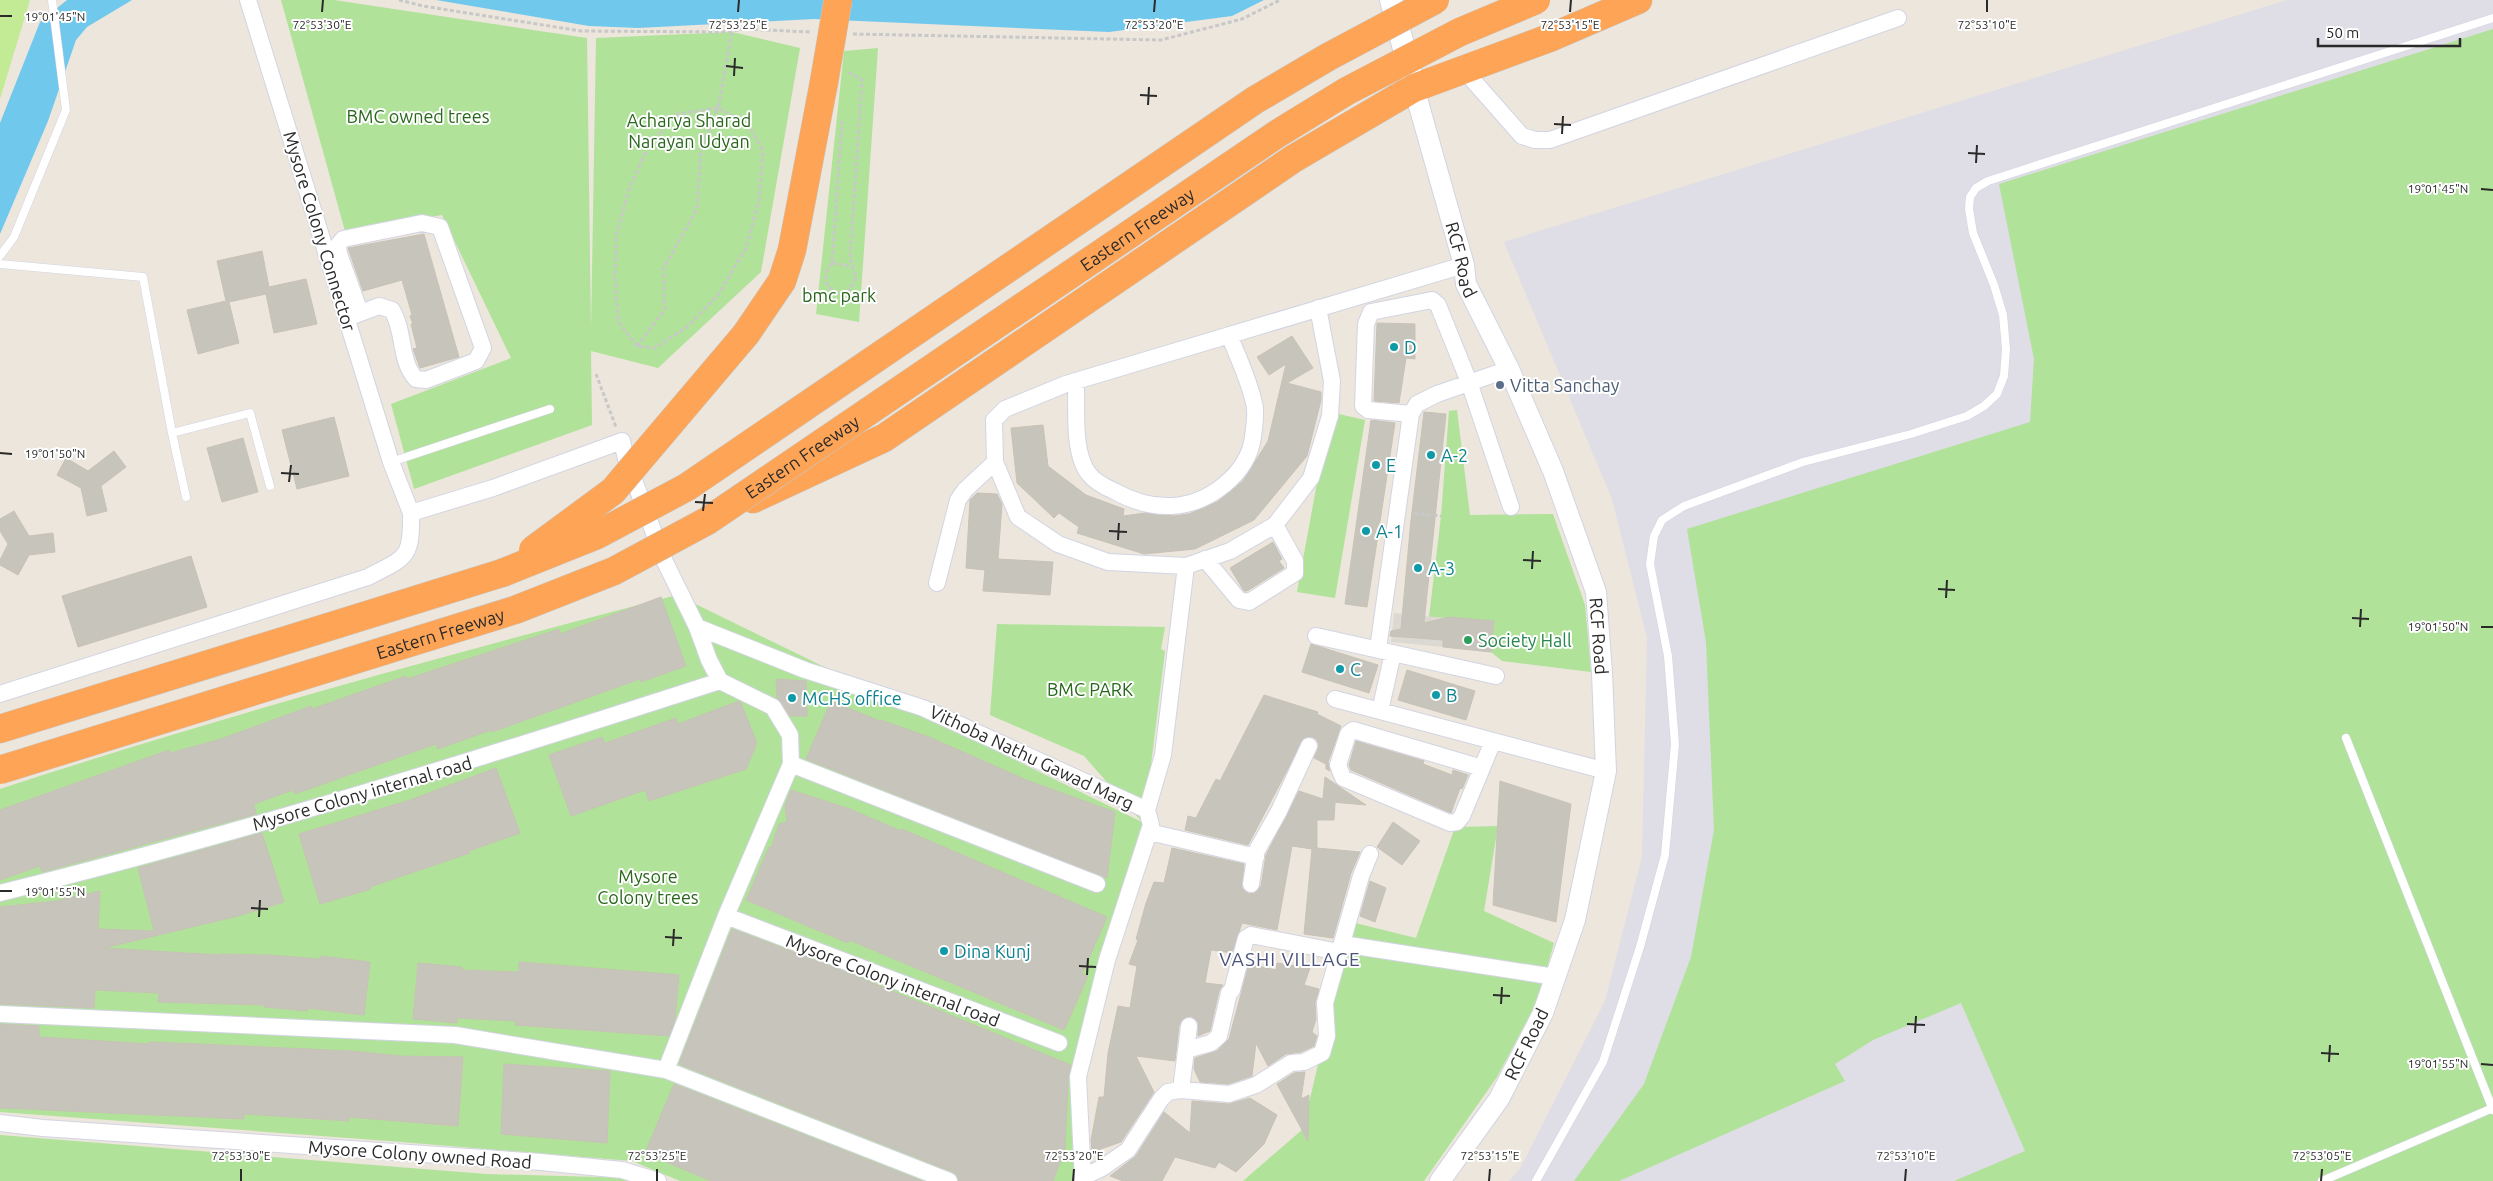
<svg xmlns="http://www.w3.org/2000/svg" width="2493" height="1181" viewBox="0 0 2493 1181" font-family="Ubuntu,sans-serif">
<rect width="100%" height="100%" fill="#ece6dc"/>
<!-- industrial -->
<path fill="#dfdde5" d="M2287 0H2493V1181H1509L1521 1167 1605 1001 1642 857 1647 638 1612 499 1504 242Z"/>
<!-- green -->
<path fill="#b0e299" d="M281 0H334L587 38 591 331 596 38 732 32 800 48 761 272 658 368 591 351 592 425 414 489 391 404 511 358 442 215 345 231Z
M2493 29V1181H1954L2025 1151 1961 1003 1873 1040 1835 1064 1845 1081 1619 1181H1574L1644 1084 1691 957 1714 830 1706 642 1687 529 2030 422 2034 359 1999 184Z
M878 48 859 322 816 314 844 51Z
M1457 410 1470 515 1553 514 1585 605 1591 672 1502 661 1491 652 1494 621 1429 617 1441 516 1449 411Z
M1330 412 1365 420 1335 598 1297 592Z
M677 595 1142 822 1084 756 990 715 997 624 1165 627 1161 649 1165 651 1144 822 1139 833 1078 1077 1089 1181H680L632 1161 389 1141 0 1112V789C223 716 450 654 677 595Z
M1498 826 1484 911 1554 943 1538 1000 1497 1077 1424 1181H1243L1303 1129 1351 922 1416 938 1455 827Z
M0 1135 486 1174 635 1178 643 1181H0Z"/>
<!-- pitch -->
<path fill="#c3ea95" d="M0 0H30L0 99Z"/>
<!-- plaza -->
<path fill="#dcd9d3" d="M1394 613 1445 618 1443 647 1391 642Z"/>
<!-- water -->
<path fill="#70c8ed" d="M67 0H132L87 27 76 40 48 121 0 234V123L40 22Z
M436 0H1264L1232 16 1109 32 814 19 638 28 589 26Z"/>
<!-- building -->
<path fill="#c7c4bb" stroke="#c8c2b6" d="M424 234 459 357 420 368 413 349 417 348 411 324H413L410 316 412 315 402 280 363 291 348 248Z
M262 251 269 287 306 279 317 324 274 333 266 294 229 302 239 343 198 354 187 310 226 301 217 261Z
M1377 323 1415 324V359L1406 358 1399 403 1374 401Z
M1292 336 1313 368 1287 383 1321 392V400L1307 456 1254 520 1195 549 1144 554 1077 533 1079 527 1059 513 1054 518 1017 483 1011 428 1043 425 1048 466 1086 495 1124 509 1123 516 1145 513 1173 516 1189 514 1217 502 1243 481 1268 441 1286 364 1269 375 1257 357Z
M1424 412 1446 414 1424 623 1449 617 1494 621 1491 652 1443 647V640L1390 636 1391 631 1401 629 1411 520Z
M334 417 349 476 297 489 282 430Z
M1371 420 1395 423 1367 607 1345 604Z
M243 438 258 492 222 502 207 448Z
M114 451 126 467 101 486 107 511 87 516 81 488 57 475 66 458 88 471Z
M977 493 997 494 1002 504 998 559 1053 562 1050 595 983 591 985 570 966 568 970 500Z
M14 511 29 536 53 533 55 552 29 555 18 575 0 565V560L8 544 0 531V519Z
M1273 542 1282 559 1279 561 1284 568 1247 591H1244L1230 568Z
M191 556 207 607 78 647 62 596Z
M661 597 686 666 641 682 640 679 492 732 491 730 438 749 436 744 295 794 293 790 254 804 256 814 42 872 40 866 0 880V810L169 750 170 753 221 739 311 706 312 709 406 676 407 679 559 629 560 634Z
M1311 644 1378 665 1369 693 1302 672Z
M1407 670 1475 691 1466 720 1398 700Z
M776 679 806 681 807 716H790L777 698Z
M1264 695 1318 712 1317 714 1341 726 1328 762 1330 771 1326 769V764L1314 758 1319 746 1317 740 1313 737 1304 738 1248 845 1185 830 1188 816 1196 818 1216 779 1220 781Z
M739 701 741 703 757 743 746 769 649 801 645 790 571 816 549 755 602 737 605 743 676 718 678 724Z
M831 701 880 721 881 720 929 737 1029 781 1115 812 1107 878 806 759Z
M1356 741 1424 761 1423 764 1452 775 1453 770 1468 775 1462 789 1460 788 1451 813 1351 770 1349 765Z
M496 768 520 833 469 851 470 853 370 887 371 889 320 904 299 834 410 800Z
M1325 777 1366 805 1332 802 1335 803 1334 820H1317V848L1360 852 1351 873 1333 938 1304 934 1312 849 1292 846 1277 930 1242 923 1232 953 1211 950 1205 983 1223 985 1219 991 1210 1031 1198 1036V1022L1191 1016 1186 1017 1179 1025 1175 1061 1136 1056 1154 1092 1121 1142 1092 1152 1091 1140 1099 1097H1104L1108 1053 1118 1006 1130 1008 1137 966 1129 964 1138 940 1136 939 1146 903 1154 882 1164 883 1172 848 1244 864 1242 888 1249 894 1255 893 1261 886 1266 855 1299 791 1323 799Z
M1500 781 1571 804 1556 922 1493 905Z
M791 790 850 809 901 831 902 829 1107 917 1082 974 1088 976 1064 1030 849 940 848 943 746 900 769 847 771 848 779 824 787 822 785 806Z
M1393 822 1420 841 1402 865 1377 847Z
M262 833 284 902 238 916 104 948 219 955V954L268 955 321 959V956L370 962 364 1015 308 1008 307 1011 264 1007V1005L158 1002 159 993 95 990 94 1008 0 1004V907L56 901 100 891 98 929 154 931 138 868Z
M1370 881 1386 888 1375 922 1360 916Z
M732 929 846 972 1071 1065 1068 1077 1065 1149 1053 1181H959L957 1175 953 1172 679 1064Z
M519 962 679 975 675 1019 669 1036 515 1025 516 1021 457 1018V1023L413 1019 418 963 462 967V970L519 972Z
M1277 963 1310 968 1304 985 1319 989 1315 1003 1316 1019 1312 1032 1317 1036 1314 1046 1301 1052 1286 1054 1268 1066 1256 1043 1252 1076 1228 1084 1200 1082 1194 1069 1195 1058 1217 1051 1229 1039 1249 964 1276 970Z
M0 1024 39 1026V1037L149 1044V1042L199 1044 352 1051 400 1056 463 1057 458 1126 349 1117V1121L244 1114V1119L0 1108Z
M504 1064 610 1071 607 1143 501 1134Z
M1305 1072 1301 1099 1309 1095 1308 1141 1277 1084 1294 1073Z
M674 1084 922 1181H711L645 1153Z
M1250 1098 1277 1115 1264 1144 1236 1172 1219 1162 1215 1168 1175 1157 1162 1181H1123L1110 1176 1136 1156 1164 1112 1190 1133 1192 1101 1229 1104Z"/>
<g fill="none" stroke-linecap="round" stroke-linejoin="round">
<!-- service casing -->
<g stroke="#d2d4e3" stroke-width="9">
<path id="service" d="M0 256 14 237 66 110 52 0
M0 264 143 277 172 433
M391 462 550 409
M186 497 172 433 250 413 270 486
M2346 738 2493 1110
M1536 1181 1603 1062 1640 947 1665 855 1675 744 1668 656 1650 564 1654 536 1662 520 1684 506 1803 462 1911 434 1967 416 1984 406 1997 394 2004 376 2006 349 2003 315 1994 285 1973 233 1969 209 1970 197 1976 188 1988 181 2493 18
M2322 1181 2493 1108"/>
</g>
<!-- minor casing -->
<g stroke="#d2d4e3" stroke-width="18">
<path id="minor" d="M248 0 391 462 411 513
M1463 69 1522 136 1535 140H1550L1898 18
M1318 308 1332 381 1330 416 1311 478 1275 525 1230 551 1186 566 1108 562 1058 544 1018 517 995 462 994 420 1005 409 1066 384 1464 265
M347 318 379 306 392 310C405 331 399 361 416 379L426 380 476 361 483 348 440 227 422 223 343 239 338 245 339 254 360 312
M1076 381C1077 407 1072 453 1089 474 1095 482 1105 487 1114 491 1132 501 1152 507 1172 506 1209 504 1248 474 1253 437 1254 427 1257 412 1254 403 1249 380 1238 357 1229 335
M1411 414 1368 410 1363 406 1366 324 1371 312 1432 300 1438 305 1469 382 1511 507
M1205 559 1239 600 1249 602 1295 573V561L1275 525
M937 583 958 500 965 490 995 462
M697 627 805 670 923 708 1147 810 1151 825 1107 960 1078 1077 1083 1181
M1316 636 1496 676
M1378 649 1411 414 1417 404 1437 394 1509 369
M0 694 368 577C406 557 412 559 411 513L493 488 622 441 626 459 665 562 697 627 709 660 720 681
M1335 699 1606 771
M1380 711 1393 653
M791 764 1097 884
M1482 768 1353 730 1348 734 1338 765 1343 778 1450 823 1457 822 1462 816 1482 768 1493 741
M1147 810 1163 755 1186 566
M1149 832 1256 857
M1251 884 1256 852 1279 811 1309 746
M0 893C243 833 482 758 720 681L773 707 790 735 791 764 726 916
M1342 944 1555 977
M0 1014 455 1035 666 1070 949 1181
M1186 1050 1211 1043 1219 1036 1229 993 1232 990 1246 938 1251 935 1339 952
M666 1070 726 916 1059 1043
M1181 1090 1229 1094 1256 1085 1291 1063 1304 1062 1322 1053 1327 1036 1325 1003 1361 876 1370 854
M0 1123 43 1128 541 1162 622 1170 658 1181
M1083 1177 1102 1168 1128 1150 1161 1099 1168 1092 1181 1090 1189 1026"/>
</g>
<!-- tertiary casing -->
<g stroke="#d2d4e3" stroke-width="22">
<g id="tertiary">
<path id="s1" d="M1414 88 1464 265 1466 284 1509 369 1553 471 1596 592 1602 673 1606 771 1575 920 1543 1013 1499 1099 1440 1181"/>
</g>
</g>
<!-- secondary casing -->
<g stroke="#d2d4e3" stroke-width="24">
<path id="secondary" d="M1391 0 1411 75"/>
</g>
<!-- motorway casing -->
<g stroke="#c8c8c8" stroke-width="29">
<path id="motorway" d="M746 334 782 281 792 250 824 82
M753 499 884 438 1293 159 1414 88 1552 37 1638 0
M0 729 502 573"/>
</g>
<!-- path -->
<path stroke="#c8c8c8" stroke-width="3" stroke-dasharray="4 2.5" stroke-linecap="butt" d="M399 0 423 6 581 31 722 32 745 29 810 32
M853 34 1161 40 1242 19 1280 0
M842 121 832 263C822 275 824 287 839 294L849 290 856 278 850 258 862 80 848 72
M832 263 851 266
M637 346 665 309 663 269 697 209 701 149 718 108 677 114 649 145 629 189 616 237 615 277 618 321 637 346 655 348 687 327 718 295 746 248 759 200 763 151 748 124 718 108 732 32
M596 374 616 427
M1414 513 1441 516"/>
<!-- service -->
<use href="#service" stroke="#fff" stroke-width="8"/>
<!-- minor -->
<use href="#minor" stroke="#fff" stroke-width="16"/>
<!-- tertiary -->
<use href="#tertiary" stroke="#fff" stroke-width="20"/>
<!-- secondary -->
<use href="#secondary" stroke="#fff" stroke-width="22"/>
<!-- motorway -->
<use href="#motorway" stroke="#fda457" stroke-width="28"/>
<!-- motorway-bridge casing -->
<g stroke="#c8c8c8" stroke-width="29" stroke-linecap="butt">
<g id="motorway-bridge">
<path d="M824 82 838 0"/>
<path d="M533 550 613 491 746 334"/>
<path d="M502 573 597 535 687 487 1255 100 1328 57 1435 0"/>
<path id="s2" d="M0 770 515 610 614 571 707 521 1277 134 1347 91 1460 32 1536 0"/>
</g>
</g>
<!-- motorway-bridge -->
<use href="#motorway-bridge" stroke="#fda457" stroke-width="28"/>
</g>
<!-- ticks -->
<path fill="none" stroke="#2a2a2a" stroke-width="2" d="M322 12 323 0M738 12 739 0M1154 12 1155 0M1570 12 1571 0M1987 12V0M0 16H12M726 66 743 68M734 76 735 58M1140 95 1157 96M1148 105 1149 87M1554 124 1571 125M1562 134 1563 116M1968 153 1985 154M1976 163 1977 145M2481 189 2493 190M0 453 12 454M281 473 299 474M289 482 291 465M695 502 713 503M703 511 705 494M1109 531 1127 532M1118 540 1119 523M1523 560 1541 561M1532 569 1533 551M1938 589 1955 590M1946 598 1947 580M2352 618 2369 619M2360 627 2361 609M2481 627H2493M0 891H12M251 908 268 909M259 917 260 900M665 937 682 938M673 946 674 929M1079 966 1096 967M1087 975 1088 958M1493 995 1510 996M1501 1004 1502 987M1907 1024 1925 1025M1915 1033 1916 1016M2321 1053 2339 1054M2329 1062 2330 1045M2481 1064 2493 1065M241 1181V1169M657 1181V1169M1073 1181 1074 1169M1489 1181 1490 1169M1905 1181 1906 1169M2321 1181 2322 1169"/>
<!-- markers -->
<g fill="#0f9aa8" stroke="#fff" stroke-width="2">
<circle cx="1394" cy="347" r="5"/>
<circle cx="1431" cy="455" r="5"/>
<circle cx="1376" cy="465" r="5"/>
<circle cx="1366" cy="531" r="5"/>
<circle cx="1418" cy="568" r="5"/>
<circle cx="1340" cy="669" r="5"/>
<circle cx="1436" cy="695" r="5"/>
<circle cx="792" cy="698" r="5"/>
<circle cx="944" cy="951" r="5"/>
</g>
<circle fill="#5c6f8a" stroke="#fff" stroke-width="2" cx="1500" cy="385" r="5"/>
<circle fill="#2e9e5b" stroke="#fff" stroke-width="2" cx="1468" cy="640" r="5"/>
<g text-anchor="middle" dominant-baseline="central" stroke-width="4" stroke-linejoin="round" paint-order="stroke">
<!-- park labels -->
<g font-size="18" fill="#28671b" stroke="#fff">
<text x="418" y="116">BMC owned trees</text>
<text x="689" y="120">Acharya Sharad<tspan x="689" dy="21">Narayan Udyan</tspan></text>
<text x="839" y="295">bmc park</text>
<text x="1090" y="689">BMC PARK</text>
<text x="648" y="876">Mysore<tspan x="648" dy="21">Colony trees</tspan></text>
</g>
<!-- street labels -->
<g font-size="18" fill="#2a2a2a" stroke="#fff">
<text stroke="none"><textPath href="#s2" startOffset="1271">Eastern Freeway</textPath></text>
<text transform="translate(320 231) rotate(73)">Mysore Colony Connector</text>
<text stroke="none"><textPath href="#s1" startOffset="178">RCF Road</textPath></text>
<text stroke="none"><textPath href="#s2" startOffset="866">Eastern Freeway</textPath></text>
<text stroke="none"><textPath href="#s2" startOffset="461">Eastern Freeway</textPath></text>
<text stroke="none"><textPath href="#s1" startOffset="582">RCF Road</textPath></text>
<text transform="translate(1032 757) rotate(25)">Vithoba Nathu Gawad Marg</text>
<text transform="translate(362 793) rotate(-16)">Mysore Colony internal road</text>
<text transform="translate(893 980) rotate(21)">Mysore Colony internal road</text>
<text transform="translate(1526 1044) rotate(-64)">RCF Road</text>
<text transform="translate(420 1154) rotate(4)">Mysore Colony owned Road</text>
</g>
<!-- culture labels -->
<g font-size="18" fill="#0d838f" stroke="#fff" text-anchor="start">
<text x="1404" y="347">D</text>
<text x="1441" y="455">A-2</text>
<text x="1386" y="465">E</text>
<text x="1376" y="531">A-1</text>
<text x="1428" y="568">A-3</text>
<text x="1350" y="669">C</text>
<text x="1446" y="695">B</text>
<text x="802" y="698">MCHS office</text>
<text x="954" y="951">Dina Kunj</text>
</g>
<!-- service labels -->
<g font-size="18" fill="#4e5e75" stroke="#fff" text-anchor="start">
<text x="1510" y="385">Vitta Sanchay</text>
</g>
<!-- leisure labels -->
<g font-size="18" fill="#27864d" stroke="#fff" text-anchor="start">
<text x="1478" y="640">Society Hall</text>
</g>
<!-- neighbourhood labels -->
<g font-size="19" letter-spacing="1" fill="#4b527b" stroke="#fff">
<text x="1290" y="959">VASHI VILLAGE</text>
</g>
</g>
<g font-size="12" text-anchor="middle" fill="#2a2a2a" stroke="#fff" stroke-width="4" stroke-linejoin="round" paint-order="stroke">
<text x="55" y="21">19°01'45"N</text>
<text x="322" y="29">72°53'30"E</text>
<text x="738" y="29">72°53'25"E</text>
<text x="1154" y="29">72°53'20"E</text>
<text x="1570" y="29">72°53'15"E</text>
<text x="1987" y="29">72°53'10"E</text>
<text x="2438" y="193">19°01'45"N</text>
<text x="55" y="458">19°01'50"N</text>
<text x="2438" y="631">19°01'50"N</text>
<text x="55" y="896">19°01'55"N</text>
<text x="2438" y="1068">19°01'55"N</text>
<text x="241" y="1160">72°53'30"E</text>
<text x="657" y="1160">72°53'25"E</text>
<text x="1074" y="1160">72°53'20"E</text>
<text x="1490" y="1160">72°53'15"E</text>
<text x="1906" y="1160">72°53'10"E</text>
<text x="2322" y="1160">72°53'05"E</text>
</g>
<!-- scale -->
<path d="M2318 38v8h142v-8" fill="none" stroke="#2a2a2a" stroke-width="2.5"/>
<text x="2326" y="38" font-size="15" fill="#2a2a2a" stroke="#ffffff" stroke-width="4" paint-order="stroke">50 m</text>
</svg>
